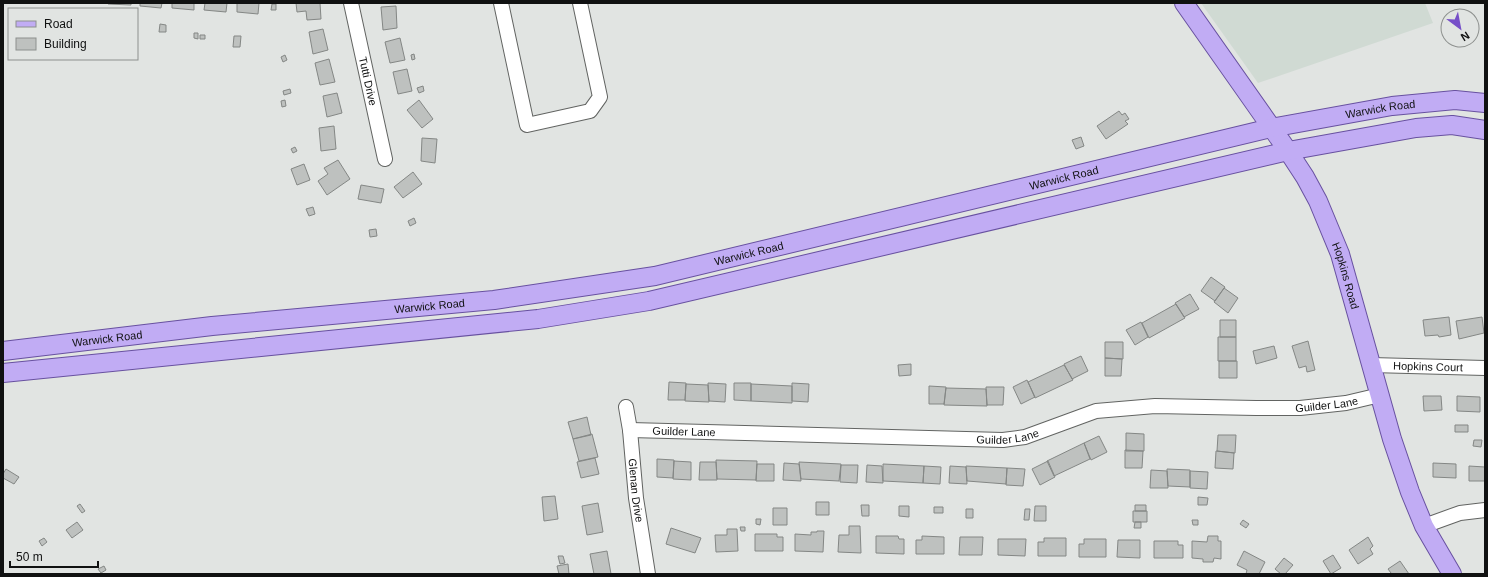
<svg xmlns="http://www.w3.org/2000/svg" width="1488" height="577" viewBox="0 0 1488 577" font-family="Helvetica,sans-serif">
<rect width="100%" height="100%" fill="#e1e4e2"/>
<!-- built -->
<path fill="#d0dad3" d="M1201 3H1425L1433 23 1258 83Z"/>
<!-- building -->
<path fill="#bec1bf" stroke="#848785" d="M108 3H131V5L108 4Z
M140 3H162L161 8 140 6Z
M172 3H194V10L172 8Z
M205 3H227L226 12 204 10Z
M237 3H259L258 14 237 12Z
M296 3H320L321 19 307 20 306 11 297 12Z
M272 4H276V10H271Z
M396 6 397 28 383 30 381 7Z
M160 24 166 25V32H159Z
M323 29 328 50 313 54 309 32Z
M194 33H198V39L194 38Z
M200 35H205V39H200Z
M234 36H241L240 47H233Z
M400 38 405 60 390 63 385 42Z
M414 54 415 59 412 60 411 55Z
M285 55 287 60 283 62 281 57Z
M329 59 335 82 320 85 315 63Z
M407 69 412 91 398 94 393 72Z
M423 86 424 91 419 93 417 88Z
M290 89 291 93 284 95 283 91Z
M337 93 342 113 327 117 323 96Z
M285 100 286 106 282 107 281 101Z
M419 100 433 119 422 128 407 110Z
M1119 111 1122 115 1125 113 1129 119 1125 121 1128 124 1106 139 1097 126Z
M334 126 336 149 321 151 319 128Z
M1081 137 1084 146 1076 149 1072 140Z
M422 138 437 139 435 163 421 161Z
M295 147 297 151 293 153 291 149Z
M338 160 350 179 327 195 318 181 328 174 324 168Z
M304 164 310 180 297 185 291 169Z
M413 172 422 184 403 198 394 187Z
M361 185 384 189 381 203 358 199Z
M313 207 315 214 309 216 306 209Z
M414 218 416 223 410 226 408 221Z
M376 229 377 236 370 237 369 230Z
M1211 277 1225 287 1215 301 1201 291Z
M1224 288 1238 298 1228 313 1214 302Z
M1190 294 1199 309 1184 317 1175 303Z
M1176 304 1185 318 1149 338 1142 323Z
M1449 317 1451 335 1439 337 1438 335 1425 336 1423 320Z
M1482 317 1484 333 1459 339 1456 321Z
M1220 320H1236V337H1220Z
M1141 322 1148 337 1135 345 1126 330Z
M1218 337H1236V361H1218Z
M1308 341 1315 370 1307 372 1306 366 1299 368 1292 346Z
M1105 342H1123V359L1105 358Z
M1274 346 1277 358 1256 364 1253 351Z
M1081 356 1088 371 1072 379 1064 364Z
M1105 358 1122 359 1121 376H1105Z
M1219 361H1237V378H1219Z
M911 364V375L899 376 898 365Z
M1064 365 1073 380 1035 398 1028 382Z
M1027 380 1035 397 1021 404 1013 387Z
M669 382 686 383 685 400H668Z
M708 383 726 384 725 402 709 401Z
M734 383H751V401L734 400Z
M792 383 809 384 808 402 792 401Z
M686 384 708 385 709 402 685 401Z
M751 384 792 386V403L751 401Z
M929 386 946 387 944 404H929Z
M986 387H1004L1003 405H987Z
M946 388 986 389 987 406 944 405Z
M1423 396H1441L1442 410 1424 411Z
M1457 396 1480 397V412L1457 411Z
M587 417 591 435 573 439 568 422Z
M1455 425H1468V432H1455Z
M1126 433 1144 434V451H1126Z
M592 434 598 457 579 461 573 439Z
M1218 435H1236L1235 453 1217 451Z
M1099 436 1107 452 1091 460 1084 443Z
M1474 440H1482L1481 447 1473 446Z
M1084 443 1090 459 1054 476 1047 461Z
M1125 450 1143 451 1142 468H1125Z
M1216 451 1234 453 1233 469 1215 468Z
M595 458 599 474 581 478 577 462Z
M657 459 674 460 673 478 657 477Z
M716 460 757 461 756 480 717 479Z
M674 461 691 462V480L673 479Z
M1048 461 1055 477 1040 485 1032 469Z
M700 462H716L717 480H699Z
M799 462 841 464 839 481 801 479Z
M784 463 799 464 801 481 783 480Z
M1433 463 1456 464V478L1433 477Z
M757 464H774V481H756Z
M883 464 924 466 923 483 883 481Z
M841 465H858L857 483 840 482Z
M867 465 882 466 883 483 866 482Z
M924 466 941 467 940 484 923 483Z
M950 466 966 467 967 484 949 483Z
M966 466 1007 468 1006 484 967 481Z
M1469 466 1485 467V481H1469Z
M1007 468 1025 469 1023 486 1006 485Z
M6 469 19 477 14 484 3 478V474Z
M1167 469 1190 470V487L1168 486Z
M1151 470 1167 471 1168 488H1150Z
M1190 471 1208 472 1207 489 1190 488Z
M555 496 558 519 544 521 542 497Z
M1198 497 1208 498 1207 505H1198Z
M816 502H829V515H816Z
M598 503 603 532 587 535 582 506Z
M80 504 85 511 82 513 77 506Z
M861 505H869V516H862Z
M1135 505H1146V511H1135Z
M899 506H909V517L899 516Z
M1035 506H1046V521H1034Z
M934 507H943V513H934Z
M773 508H787V525H773Z
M966 509H973V518H966Z
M1025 509H1030L1029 520H1024Z
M1133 511H1147V522H1133Z
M756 519H761L760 525 756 524Z
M1192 520H1198V525H1193Z
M1243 520 1249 524 1246 528 1240 524Z
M77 522 83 530 72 538 66 530Z
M1135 522H1141V528H1134Z
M849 526H860L861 553 838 552 839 535H849Z
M740 527H745V531H741Z
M671 528 701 538 695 553 666 544Z
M727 529H737L738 551 716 552 715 535H727Z
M817 531H824L823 552 795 551V534L811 535V532H817Z
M755 534H777V537H783V551H755Z
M876 536H898L899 539H904V554L876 553Z
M922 536 944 537V554H916V540H922Z
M1208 536H1218V541H1221V559L1214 558 1213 562H1203V559L1192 558V541L1207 542Z
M960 537H983L982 555H959Z
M1368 537 1373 546 1370 549 1373 554 1358 564 1349 550Z
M44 538 47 542 42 546 39 541Z
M1044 538H1066V556H1038V542H1044Z
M998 539H1026L1025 556 998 555Z
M1084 539H1106V557H1079V544H1084Z
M1118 540H1140V558L1117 557Z
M1154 541H1178V545H1183V558H1154Z
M607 551 611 574H594L590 554Z
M1244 551 1265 562 1259 574H1246L1247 570 1237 565Z
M1333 555 1341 568 1331 574 1323 561Z
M558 556H563L565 563 560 564Z
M1284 558 1293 565 1285 574H1281L1275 569Z
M1400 561 1409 574H1388L1391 573 1388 569Z
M568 564 569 574H559L557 566Z
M104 566 106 570 101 573 98 569Z"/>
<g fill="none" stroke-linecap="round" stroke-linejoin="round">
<!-- minor casing -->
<g stroke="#626462" stroke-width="16">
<g id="minor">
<path id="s1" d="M351 3 385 159"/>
<path d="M501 3 527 125 590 111 600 97 580 3"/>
<path id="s2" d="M1371 365 1485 368"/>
<path id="s3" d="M626 407 630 430 636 498 648 574"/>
<path id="s4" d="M630 430 1003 440 1025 437 1096 411 1155 406 1256 408H1300L1346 403 1380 395"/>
<path d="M1424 526 1460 513 1485 510"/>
</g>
</g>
<!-- major casing -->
<g stroke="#6851a0" stroke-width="20">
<g id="major">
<path id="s5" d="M1184 3 1288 151 1305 177 1318 201 1340 254 1392 439 1410 492 1424 526 1452 574"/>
<path id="s6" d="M3 351 212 326 494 300 655 276 1271 128 1392 106 1455 100 1485 103"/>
<path d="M3 373 538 319 649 301 1288 151 1416 128 1452 125 1485 130"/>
</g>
</g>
<!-- minor -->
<use href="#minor" stroke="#fff" stroke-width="14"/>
<!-- major -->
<use href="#major" stroke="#c1acf4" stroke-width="18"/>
</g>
<g text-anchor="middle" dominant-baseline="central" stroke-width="3.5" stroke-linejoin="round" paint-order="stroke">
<!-- street labels -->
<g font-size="11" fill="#101111" stroke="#e1e4e2">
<text stroke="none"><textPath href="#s1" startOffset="80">Tutti Drive</textPath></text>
<text stroke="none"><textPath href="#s6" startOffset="1401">Warwick Road</textPath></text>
<text stroke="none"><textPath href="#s6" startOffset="1077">Warwick Road</textPath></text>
<text stroke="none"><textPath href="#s6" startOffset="753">Warwick Road</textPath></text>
<text stroke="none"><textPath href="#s5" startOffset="319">Hopkins Road</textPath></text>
<text stroke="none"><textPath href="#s6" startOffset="429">Warwick Road</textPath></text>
<text stroke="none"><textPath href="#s6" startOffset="105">Warwick Road</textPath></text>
<text stroke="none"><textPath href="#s2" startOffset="57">Hopkins Court</textPath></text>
<text stroke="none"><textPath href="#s4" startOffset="702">Guilder Lane</textPath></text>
<text stroke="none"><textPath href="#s4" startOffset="54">Guilder Lane</textPath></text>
<text stroke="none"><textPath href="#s4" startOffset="378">Guilder Lane</textPath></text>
<text stroke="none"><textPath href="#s3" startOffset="84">Glenan Drive</textPath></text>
</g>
</g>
<!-- border -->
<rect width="1488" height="577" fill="none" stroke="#101111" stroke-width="8"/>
<!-- legend -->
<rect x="8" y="8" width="130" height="52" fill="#e1e4e2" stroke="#8d908e"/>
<rect x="16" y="21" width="20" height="6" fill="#c1acf4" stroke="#8d908e"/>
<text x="44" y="28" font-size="12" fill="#101111">Road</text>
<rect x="16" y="38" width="20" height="12" fill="#bec1bf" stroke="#8d908e"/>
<text x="44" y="48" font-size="12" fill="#101111">Building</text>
<!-- north arrow -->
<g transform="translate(1460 28) rotate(148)"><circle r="19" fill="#e1e4e2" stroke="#8d908e"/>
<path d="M0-3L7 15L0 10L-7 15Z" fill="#764fc8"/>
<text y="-6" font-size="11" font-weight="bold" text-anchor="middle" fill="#101111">N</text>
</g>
<!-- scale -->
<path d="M10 561v6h88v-6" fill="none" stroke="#101111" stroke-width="2"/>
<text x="16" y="561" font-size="12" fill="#101111" stroke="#e1e4e2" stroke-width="3" paint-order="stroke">50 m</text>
</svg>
